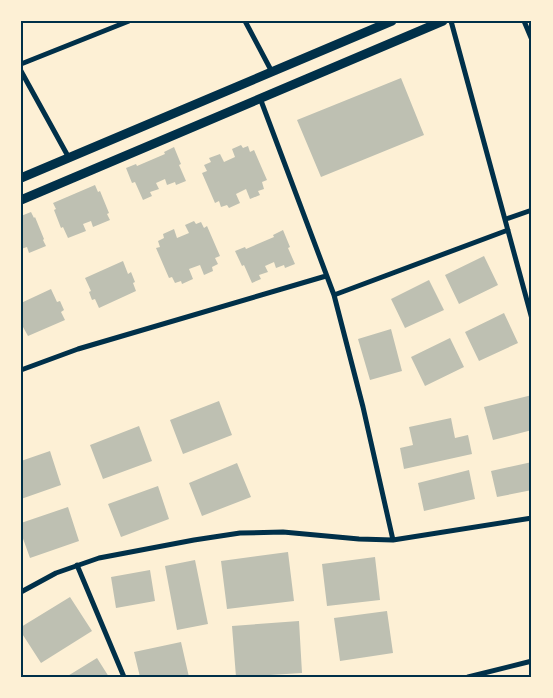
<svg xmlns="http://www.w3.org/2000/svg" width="553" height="698" viewBox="0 0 553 698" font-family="'Roboto Condensed',sans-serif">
<rect width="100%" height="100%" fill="#fdf0d5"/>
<!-- building -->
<path fill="#bec0b2" d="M401 78 424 135 321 177 297 120Z
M241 145 243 148 248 146 250 152 254 150 267 180 262 182 264 189 258 191 260 195 250 199 246 189 236 194 240 203 229 208 227 205 221 207 219 201 215 203 202 173 207 171 204 165 211 162 209 158 220 154 224 162 235 157 232 149Z
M174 147 181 164 179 165 186 181 176 185 175 182 167 185 165 179 156 183 159 189 150 192 152 196 143 200 135 182 132 183 126 168 136 164 137 166 165 154 164 152Z
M95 185 98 192 100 191 109 213 107 214 110 220 93 227 91 221 83 224 86 231 68 238 63 227 61 228 54 210 56 209 53 203Z
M31 212 34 218 35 217 44 239 43 240 46 246 29 253 27 247 21 249V216Z
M194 221 196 224 201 222 204 228 207 226 220 256 215 258 218 264 212 267 213 271 204 275 200 265 189 269 193 279 182 284 181 281 175 283 172 277 169 278 156 248 160 247 158 241 164 238 163 234 174 229 177 238 189 233 185 225Z
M283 230 290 247 288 248 295 264 285 268 284 265 276 268 274 262 265 266 268 272 259 275 261 279 252 283 244 265 242 266 235 251 245 247 246 249 274 237 273 235Z
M484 256 498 285 459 304 445 275Z
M123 261 128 274 131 272 135 282 133 283 136 291 99 308 95 299 92 300 89 292 91 291 85 278Z
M429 280 444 310 405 328 391 299Z
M51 289 57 302 60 301 64 310 61 312 65 320 28 336 23 327 21 328V303Z
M504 313 518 343 479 361 465 332Z
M391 329 402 371 370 380 358 339Z
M450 338 464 367 425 386 411 357Z
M532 395V430L493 440 484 407Z
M219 401 232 435 183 454 170 420Z
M451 418 455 438 468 435 472 454 404 469 400 448 413 445 409 427Z
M139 426 152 461 103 479 90 445Z
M50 451 61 485 21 499V461Z
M532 462V490L497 497 491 471Z
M237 463 251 497 202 516 189 483Z
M469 470 475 499 424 511 418 483Z
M158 486 169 519 121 537 108 504Z
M68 507 79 541 30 558 21 533V523Z
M288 552 294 601 227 609 221 561Z
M375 557 380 600 327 606 322 564Z
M195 560 208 624 177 630 165 566Z
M150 570 155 601 116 608 111 577Z
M70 597 92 631 41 663 21 632V627Z
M387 611 393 653 340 661 334 618Z
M299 621 302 673 236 677 232 626Z
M181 642 189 677H140L134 652Z
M97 658 109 677H66Z"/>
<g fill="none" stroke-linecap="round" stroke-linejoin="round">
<!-- minor -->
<path stroke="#003049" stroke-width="5" d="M245 21 272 72
M451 21 532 319
M524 21 532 40
M21 64 129 21
M21 71 69 158
M260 98 334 295 363 407 393 540
M506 219 532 210
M334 295 508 230
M21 370 78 349 326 276
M77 565 124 677
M21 592 56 573 99 558 194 540 240 533 283 532 359 539 393 540 532 518
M468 677 532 661"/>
<!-- tertiary -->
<path stroke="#003049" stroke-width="9" d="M21 178 392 21
M21 200 443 21"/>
</g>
<!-- border -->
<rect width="553" height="698" fill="none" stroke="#fdf0d5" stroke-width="45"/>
<rect x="22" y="22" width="508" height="654" fill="none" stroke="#003049" stroke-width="2"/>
</svg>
